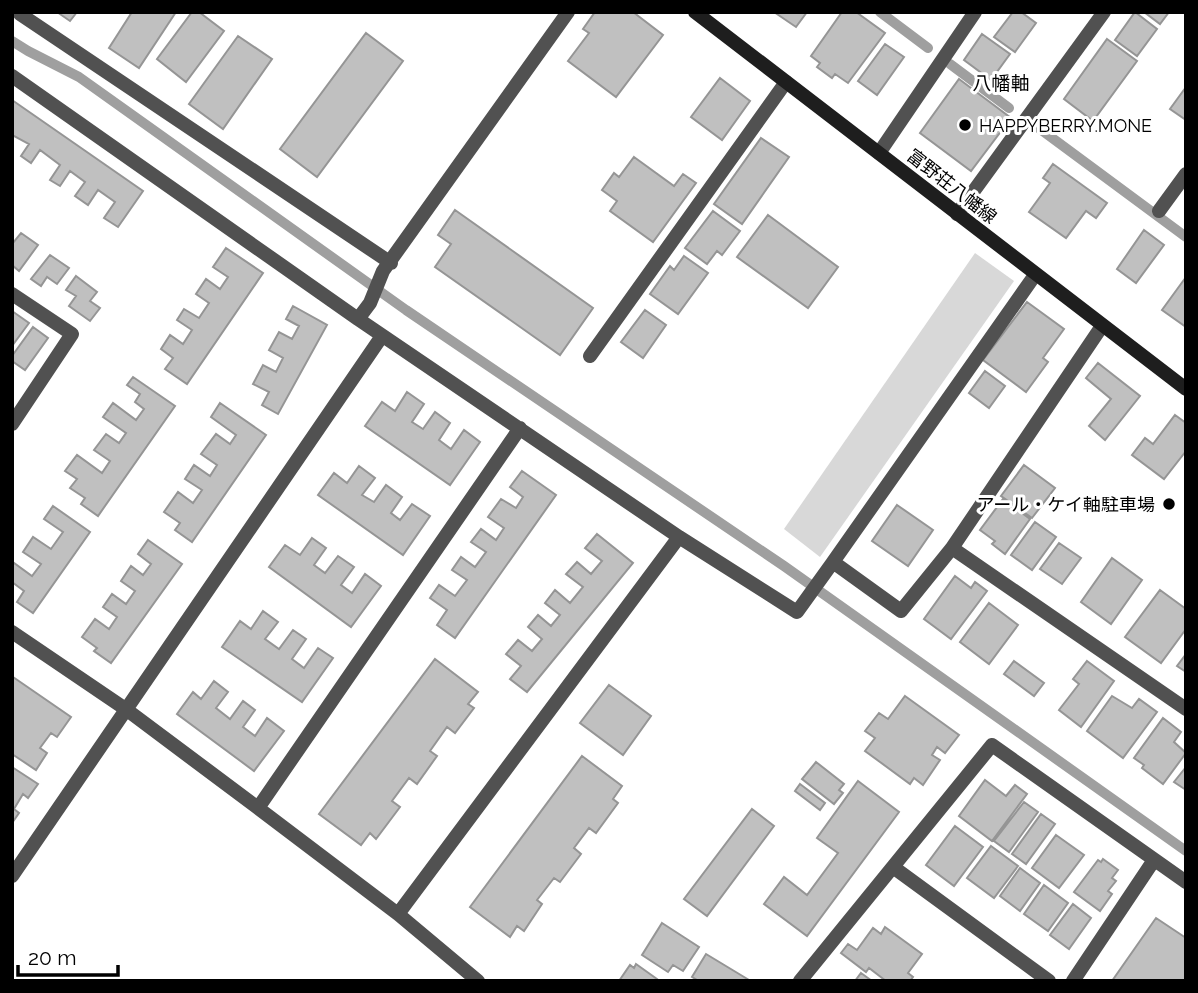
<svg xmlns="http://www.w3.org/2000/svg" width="1198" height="993" viewBox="0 0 1198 993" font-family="Raleway,'Noto Sans JP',sans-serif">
<rect width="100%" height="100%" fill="#fff"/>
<!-- green -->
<path fill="#d8d8d8" d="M975 253 1014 281 820 557 784 529Z"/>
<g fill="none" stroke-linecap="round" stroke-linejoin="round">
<!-- stream -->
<path stroke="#9f9f9f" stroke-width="10" d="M880 12 928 48
M12 41 28 51 79 77 406 310 784 566 1186 851
M950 64 1009 108
M1036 126 1186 237"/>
</g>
<!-- building -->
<path fill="#c0c0c0" stroke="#959595" stroke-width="2" d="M57 12H77L70 21Z
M132 12H176L139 68 109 48Z
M192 12H199L224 31 186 82 157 59Z
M595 12H633L663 35 616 97 568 61 589 33 583 29Z
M774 12H807L796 27Z
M842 12H856L885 33 848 83 835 74 832 78 817 67 820 63 811 56Z
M1013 12H1021L1036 23 1015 52 994 37Z
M1135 12 1157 29 1137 56 1115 40Z
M1144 12H1169L1160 24Z
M366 33 403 61 317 177 280 149Z
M982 34 1010 54 991 80 964 60Z
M238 36 272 59 223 129 189 104Z
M1107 39 1137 61 1093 121 1064 99Z
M885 44 904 57 877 95 858 81Z
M720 78 750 101 722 140 691 117Z
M959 79 1011 118 971 171 920 133Z
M1186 87V120L1170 109Z
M12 100 143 191 118 227 104 218 115 202 98 190 88 205 75 196 85 182 70 171 60 186 50 180 60 165 40 150 31 163 21 156 29 144 12 135Z
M761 138 789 157 742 224 714 204Z
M634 157 674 186 683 174 696 183 653 242 610 211 617 201 602 190 614 173 619 177Z
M1053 164 1107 203 1096 218 1086 211 1066 238 1029 212 1050 183 1043 178Z
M455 210 593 308 560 355 435 267 451 244 438 235Z
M713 211 740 231 722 255 717 251 707 264 685 248Z
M768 215 838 267 808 308 737 257Z
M1144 230 1164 245 1136 283 1117 269Z
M21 233 38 245 19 271 12 265V244Z
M226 248 263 273 187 384 165 369 173 358 161 349 170 335 183 344 192 330 177 320 184 309 199 318 209 303 196 294 206 279 220 289 228 277 213 267Z
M50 255 69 268 57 284 47 277 41 286 31 279Z
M684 256 708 273 678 314 650 294 670 266 674 270Z
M76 276 97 292 90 301 100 308 90 321 69 306 76 296 66 290Z
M1186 277V327L1162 310Z
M1027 302 1064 329 1043 358 1048 362 1026 392 983 360Z
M293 306 327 325 278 414 262 405 269 392 253 384 263 365 276 372 283 358 269 350 279 332 292 339 299 326 286 319Z
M645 310 666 325 643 358 621 342Z
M12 311 29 323 12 346Z
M33 327 48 338 25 370 12 361V356Z
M1098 363 1140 396 1105 440 1089 426 1111 399 1086 378Z
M985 371 1005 386 989 408 969 393Z
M133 377 175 406 98 516 81 504 85 498 70 488 77 479 65 471 77 455 102 473 110 461 94 450 106 434 119 443 126 433 103 417 113 403 136 420 144 409 135 402 140 394 127 385Z
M407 392 424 404 412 422 423 429 435 412 450 423 439 440 451 449 464 430 480 442 450 485 365 426 382 402 395 411Z
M220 403 266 435 192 542 175 530 180 523 164 512 178 492 193 503 202 490 185 479 194 465 210 476 217 465 201 454 216 434 230 444 236 435 211 417Z
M1175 415 1186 423V451L1164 479 1132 455 1145 438 1153 444Z
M1024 465 1055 488 1032 518 1001 496Z
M359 466 375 478 362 495 374 502 386 485 402 497 391 513 400 520 412 504 430 516 403 555 318 495 334 473 347 483Z
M522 471 556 495 455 638 437 625 447 610 430 598 439 585 455 596 467 580 452 570 461 557 475 567 486 552 471 542 481 529 496 540 504 528 488 517 501 499 516 508 523 497 510 487Z
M1003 499 1030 519 1005 554 992 544 995 541 980 530Z
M897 505 933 530 908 566 872 541Z
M53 506 90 532 33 613 17 602 24 591 12 582V566L14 563 32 576 41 564 23 552 33 537 51 549 63 532 44 519Z
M1035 522 1056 537 1032 570 1011 555Z
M597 534 633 563 527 692 510 679 521 666 506 654 518 640 532 651 542 639 528 627 538 615 551 626 560 615 545 603 555 590 570 603 583 587 566 574 577 562 591 574 602 561 585 548Z
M312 538 326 548 314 565 325 573 338 556 354 567 341 585 352 593 365 574 381 586 351 627 269 567 285 545 300 555Z
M148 540 182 564 111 663 94 651 97 648 82 637 95 619 109 629 117 617 103 607 112 594 126 604 135 591 121 581 131 566 143 575 151 564 138 554Z
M1059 543 1081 558 1062 584 1040 569Z
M1112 558 1142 580 1111 624 1081 602Z
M955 576 971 588 975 582 987 591 951 639 924 619Z
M1160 590 1186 609V629L1161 663 1125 637Z
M989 603 1018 625 989 664 960 642Z
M263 611 278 622 265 639 279 649 293 630 306 639 292 659 304 668 318 648 333 658 302 702 222 647 240 621 251 629Z
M1186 654V672L1177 666Z
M435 659 478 692 468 704 474 708 455 733 447 727 430 751 437 756 417 784 409 778 392 801 400 807 376 839 370 833 361 845 319 814Z
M1014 661 1044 683 1034 696 1004 674Z
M1087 661 1114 681 1081 727 1059 710 1079 684 1073 679Z
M13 677 71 717 57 737 51 733 40 748 47 753 36 770 12 754Z
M214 681 228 692 216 708 230 719 243 701 255 710 243 727 255 736 267 718 284 731 254 771 177 714 193 692 201 699Z
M609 685 651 716 623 755 580 723Z
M905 696 959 735 945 753 937 747 932 755 940 760 923 785 914 778 910 784 865 751 875 738 865 731 879 713 888 719Z
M1112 696 1132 708 1139 699 1157 712 1123 758 1087 731Z
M1163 718 1181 732 1174 742 1186 753 1163 784 1142 768 1144 765 1134 758Z
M582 756 622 786 613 799 618 803 596 833 589 828 574 848 581 854 560 882 554 878 537 900 542 904 524 931 517 926 510 937 470 907Z
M816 762 844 784 839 790 843 793 834 804 802 779Z
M12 767 38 784 28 798 23 794 14 809 19 813 12 823Z
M1186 767V790L1174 782Z
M985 780 1006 796 1015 785 1027 794 992 841 959 816Z
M858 781 899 812 807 936 764 904 784 877 807 895 838 853 817 838Z
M800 784 825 803 820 810 795 791Z
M1024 802 1038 812 1009 852 994 841Z
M752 809 774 826 707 916 684 899Z
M1041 814 1055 824 1026 864 1012 854Z
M955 826 983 847 954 886 926 865Z
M1056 835 1084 855 1059 888 1032 868Z
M991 846 1018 866 994 898 967 878Z
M1103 859 1118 870 1112 878 1116 881 1108 891 1112 894 1100 911 1074 892 1098 860 1101 862Z
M1020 868 1040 883 1020 911 1000 896Z
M1044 885 1068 903 1048 931 1024 914Z
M1073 904 1091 918 1069 949 1050 935Z
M1156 918 1186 938V981H1112Z
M662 923 699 947 683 971 673 965 668 972 642 955Z
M885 927 922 954 908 973 913 977 910 981H886L869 968 866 972 841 953 848 944 857 950 873 928 881 934Z
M706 954 749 980V981H699L692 977Z
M636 964 657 979 656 981H619L630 965 634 968Z
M861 973 872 981H855Z"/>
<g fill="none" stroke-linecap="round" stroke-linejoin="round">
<!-- street -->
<path stroke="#515151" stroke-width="14" d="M568 12 383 271 370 303 358 319 679 537 797 612 833 562 901 611 952 548 1102 326
M20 14 391 263
M12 76 358 319
M879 153 975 12
M1159 211 1186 174
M957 214 1104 12
M12 294 72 334 12 424
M590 356 786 82
M520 428 258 808 398 914 679 537
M952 548 1186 709
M833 562 1035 275
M12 632 127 710 258 808
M893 867 1049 981
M12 876 382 336
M398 914 478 981
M800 981 992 745 1186 882
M1073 981 1154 860"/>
<!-- secondary -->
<path stroke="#1e1e1e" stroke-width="14" d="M695 12 1186 389"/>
</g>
<!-- markers -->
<g fill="#000" stroke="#fff" stroke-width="2.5">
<circle cx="965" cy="125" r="7"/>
<circle cx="1169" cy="504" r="7"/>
</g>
<g text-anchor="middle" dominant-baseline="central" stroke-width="6" stroke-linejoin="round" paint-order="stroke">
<!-- poi labels -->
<g font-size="18" fill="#000" stroke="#fff" text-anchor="start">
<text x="979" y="125">HAPPYBERRY.MONE</text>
<text x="1155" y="504" text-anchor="end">アール・ケイ軸駐車場</text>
</g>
<!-- street labels -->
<g font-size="18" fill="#000" stroke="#fff">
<text transform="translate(952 186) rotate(38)">富野荘八幡線</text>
</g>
<!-- neighbourhood labels -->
<g font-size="19" fill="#000" stroke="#fff">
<text x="1001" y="83">八幡軸</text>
</g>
</g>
<!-- border -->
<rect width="1198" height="993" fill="none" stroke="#000000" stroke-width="28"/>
<!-- scale -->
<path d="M18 965v10h100v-10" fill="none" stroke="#000000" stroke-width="3.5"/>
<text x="28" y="965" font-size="21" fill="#000000" stroke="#ffffff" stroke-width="5" paint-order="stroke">20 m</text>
</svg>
